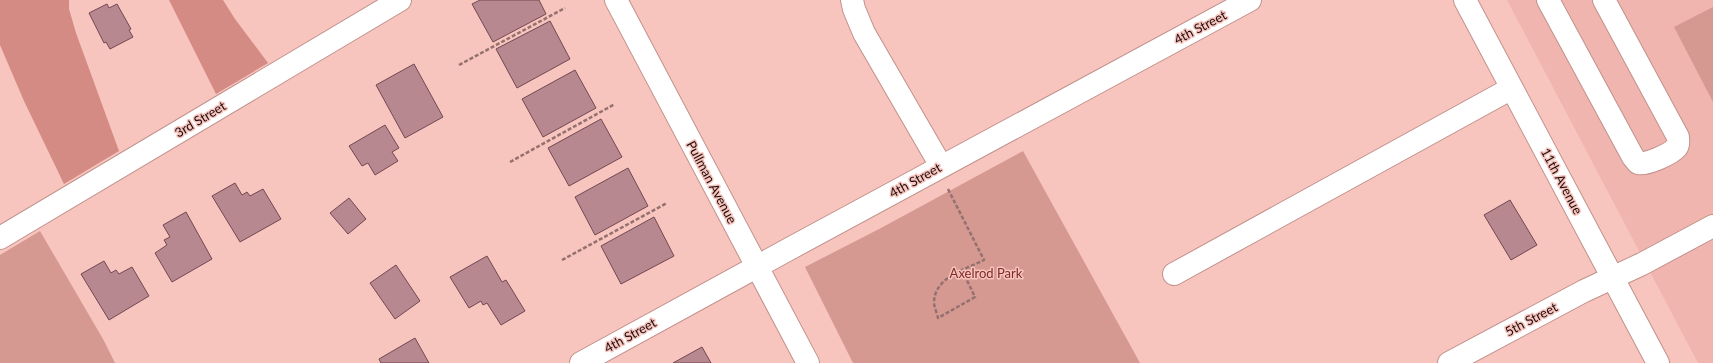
<svg xmlns="http://www.w3.org/2000/svg" width="1713" height="363" viewBox="0 0 1713 363" font-family="Lato,sans-serif">
<rect width="100%" height="100%" fill="#f7c4be"/>
<!-- built -->
<path fill="#f1b5af" d="M1507 0H1713V363H1698Z"/>
<!-- green -->
<path fill="#d59992" d="M1713 7V102L1674 27Z
M1023 151 1140 363H853L805 267 881 228Z
M40 231 103 339 115 363H0V255Z"/>
<!-- forest -->
<path fill="#d38b84" d="M0 0H69V9L76 33 119 151 64 184 24 101 0 45Z
M169 0H223L235 19 268 63 216 94Z"/>
<!-- building -->
<path fill="#b88891" stroke="#724851" d="M480 0H539L546 14 493 42 472 4Z
M107 4 109 8 117 4 131 29 129 30 133 37 110 49 106 42 104 43 89 13Z
M550 21 570 59 517 88 496 49Z
M414 64 443 117 405 138 376 85Z
M575 70 596 108 543 137 522 99Z
M601 119 622 157 569 186 548 148Z
M385 125 399 148 392 152 398 161 375 175 368 163 362 166 349 146Z
M628 168 648 206 595 235 575 197Z
M235 183 242 195 247 192 250 196 263 189 281 219 240 242 212 196Z
M349 198 366 219 348 234 330 213Z
M1510 200 1537 245 1511 260 1484 215Z
M186 212 212 259 172 282 155 253 167 245 164 240 170 237 163 225Z
M654 217 674 256 621 284 601 246Z
M487 256 502 282 506 280 525 311 501 325 487 303 483 305 481 301 469 308 450 277Z
M104 261 111 273 116 270 119 274 132 267 149 296 109 320 81 274Z
M396 265 420 301 395 319 370 283Z
M415 338 429 363H381L379 359Z
M702 347 711 363H673Z"/>
<g fill="none" stroke-linecap="round" stroke-linejoin="round">
<!-- minor casing -->
<g stroke="#c1918b" stroke-width="24">
<path id="minor" d="M616 0 808 363
M852 0 854 9 864 33 941 166
M1465 0 1658 363
M1548 0 1633 157 1638 163C1647 165 1671 154 1677 147 1679 144 1678 141 1678 137L1604 0
M0 238 400 0
M1174 274 1512 88
M581 363 791 248 1250 0
M1449 363 1584 291 1642 264 1713 226"/>
</g>
<!-- path -->
<path stroke="#95716e" stroke-width="2.5" stroke-dasharray="4 2" stroke-linecap="butt" d="M459 65 565 8
M510 162 615 104
M948 189 984 260C964 270 935 277 934 302 934 307 937 313 938 318L975 297 962 270
M562 260 667 203"/>
<!-- minor -->
<use href="#minor" stroke="#fff" stroke-width="22"/>
</g>
<g text-anchor="middle" dominant-baseline="central" stroke-width="3" stroke-linejoin="round" paint-order="stroke">
<!-- street labels -->
<g font-size="13" fill="#1c0b0a" stroke="#f7c4be">
<text transform="translate(1200 27) rotate(-28)">4th Street</text>
<text transform="translate(200 119) rotate(-31)">3rd Street</text>
<text transform="translate(915 180) rotate(-29)">4th Street</text>
<text transform="translate(1562 181) rotate(62)">11th Avenue</text>
<text transform="translate(712 182) rotate(62)">Pullman Avenue</text>
<text transform="translate(1531 319) rotate(-28)">5th Street</text>
<text transform="translate(630 335) rotate(-29)">4th Street</text>
</g>
<!-- park labels -->
<g font-size="13" fill="#7f2a26" stroke="#f7c4be">
<text x="986" y="273">Axelrod Park</text>
</g>
</g>
</svg>
